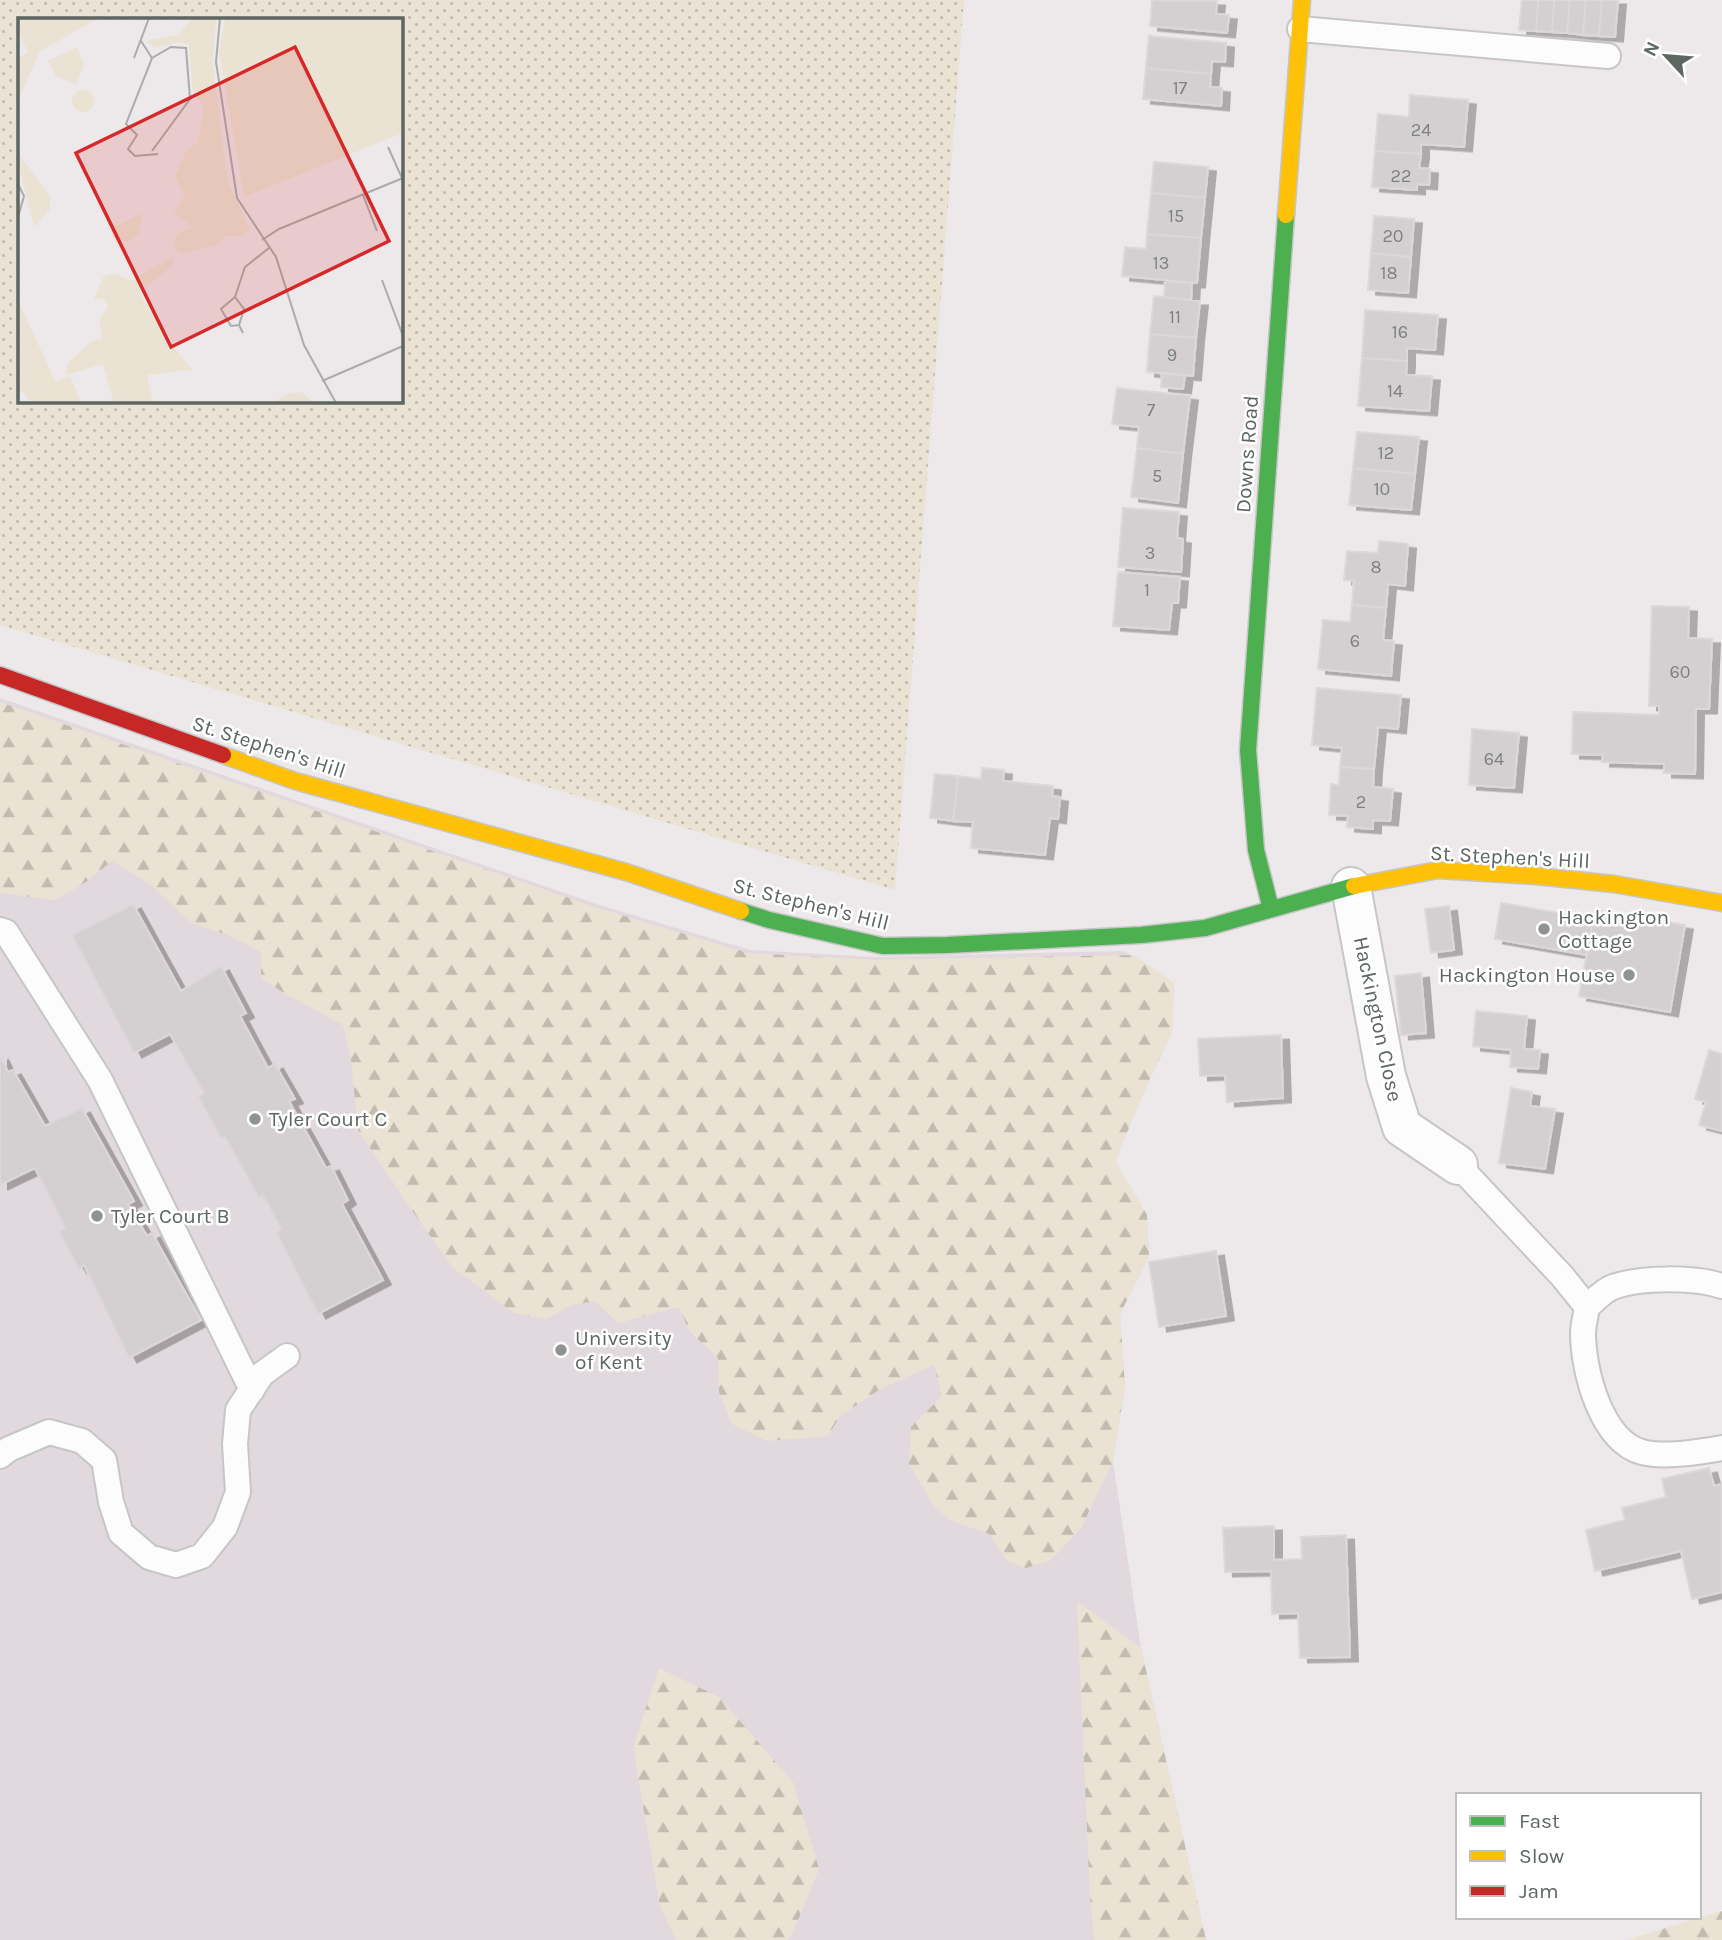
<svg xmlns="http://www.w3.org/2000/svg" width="1722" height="1940" viewBox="0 0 1722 1940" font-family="Karla,sans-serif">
<defs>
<pattern id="grass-dots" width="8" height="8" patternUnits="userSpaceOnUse" patternTransform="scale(1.75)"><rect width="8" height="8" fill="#eae3d3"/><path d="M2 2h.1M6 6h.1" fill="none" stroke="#c1bcaf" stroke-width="1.8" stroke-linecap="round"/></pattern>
<pattern id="forest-firs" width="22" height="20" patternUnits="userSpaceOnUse" patternTransform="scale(1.75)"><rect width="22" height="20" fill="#eae3d3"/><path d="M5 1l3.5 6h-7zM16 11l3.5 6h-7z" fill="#c1bcaf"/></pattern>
<filter id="shadow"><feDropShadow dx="8" dy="4.5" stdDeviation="0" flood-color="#0004"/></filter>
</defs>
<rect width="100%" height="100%" fill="#ede8ea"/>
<!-- education -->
<path fill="#e1d9dd" d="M0 698 599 905 750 950 876 957 1124 951 1174 983 1172 1033 1147 1085 1115 1161 1147 1215 1149 1257 1120 1314 1125 1386 1113 1462 1141 1648 1206 1940H0Z"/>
<!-- grass -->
<path fill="url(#grass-dots)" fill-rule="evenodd" d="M0 0H964L895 890 0 625ZM19 19H401V401H19Z"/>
<!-- forest -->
<path fill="url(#forest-firs)" d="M0 702 598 908 748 953 875 960 1134 955 1174 983 1172 1033 1147 1085 1115 1161 1147 1215 1149 1257 1120 1314 1125 1386 1113 1462 1081 1528 1050 1561 1026 1568 1007 1561 989 1534 950 1520 934 1506 909 1464 911 1427 942 1396 934 1365 882 1388 840 1416 828 1436 767 1441 732 1424 719 1392 718 1358 690 1332 679 1307 618 1323 595 1301 571 1305 547 1319 514 1313 453 1268 411 1209 358 1130 351 1060 343 1025 284 993 261 978V952L228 935 191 923 151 885 112 861 86 882 55 900 0 893Z
M1077 1601 1141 1648 1206 1940H1094L1090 1899Z
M659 1668 719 1697 793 1782 819 1869 792 1935 787 1940H676L660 1906 633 1747Z
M1722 1911V1940H1626Z"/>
<!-- building -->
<path fill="#d4d0d1" stroke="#dcd7da" stroke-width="2" filter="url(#shadow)" d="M1152 0 1217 1 1216 14 1229 15 1227 33 1150 26Z
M1522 0H1538L1536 31 1519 30Z
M1538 0H1554L1552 32 1536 31Z
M1554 0H1570L1567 33 1552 32Z
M1570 0H1586L1583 35 1567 33Z
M1586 0H1602L1599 36 1583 35Z
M1602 0H1618L1615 37 1599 36Z
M1149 36 1226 43 1225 62 1212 61 1211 74 1146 68Z
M1146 68 1211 74 1210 87 1222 88 1221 106 1143 99Z
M1410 95 1468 100 1464 147 1421 144V154L1375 151 1378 114 1409 117Z
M1375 151 1421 154 1419 168 1430 169 1429 185 1417 184V190L1372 187Z
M1154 162 1208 167 1205 198 1151 193Z
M1151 193 1205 198 1201 238 1147 234Z
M1374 216 1414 219 1411 257 1371 253Z
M1147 234 1201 238 1197 283 1122 276 1125 247 1146 249Z
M1371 253 1411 257 1408 293 1368 290Z
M1165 281 1192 283 1191 300 1164 297Z
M1154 296 1200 301 1196 338 1150 334Z
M1365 310 1438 315 1435 350 1407 348V361L1362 358Z
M1150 334 1196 338 1193 376 1147 372Z
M1362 358 1407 361 1406 375 1432 376 1429 411 1358 406Z
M1162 373 1185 375 1183 389 1161 387Z
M1117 388 1190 396 1183 454 1137 448 1139 427 1112 424Z
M1357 432 1419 437 1415 474 1353 468Z
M1137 448 1183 454 1178 503 1131 497Z
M1353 468 1415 474 1411 510 1349 505Z
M1123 508 1179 512 1177 538 1183 539 1181 572 1118 567Z
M1379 541 1408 544 1405 586 1388 584 1386 608 1352 605 1354 581 1344 580 1347 551 1378 553Z
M1118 572 1180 577 1178 603H1172L1169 630 1113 626Z
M1352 605 1386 608 1383 640 1394 641 1391 676 1318 669 1323 620 1350 622Z
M1652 606 1689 607 1688 638 1712 639 1709 709H1696L1695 774 1664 773V764L1602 762 1603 755 1572 754 1573 712 1659 715V706H1649Z
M1317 688 1401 695 1398 729 1378 727 1374 769 1340 767 1342 748 1312 745Z
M1472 729 1519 733 1514 788 1469 785Z
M1340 767 1374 769 1373 787 1393 789 1390 821 1373 820V829L1347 827 1348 816 1329 815 1331 784 1339 785Z
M982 768 1004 770 1003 781 1053 786 1052 796 1060 797 1058 819 1050 818 1045 855 971 848 973 822 953 821 958 776 981 779Z
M935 774 958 776 953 821 930 818Z
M1501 903 1593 919 1587 955 1495 939Z
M133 904 181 991 221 966 246 1013 240 1016 268 1068 275 1064 295 1099 289 1101 326 1168 331 1166 348 1200 342 1204 383 1280 318 1314 276 1232 281 1229 263 1195 259 1198 225 1137 221 1139 198 1096 204 1093 170 1034 134 1053 72 935Z
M1449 906 1454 950 1431 953 1425 909Z
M1595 910 1685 925 1670 1012 1579 996Z
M1421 973 1426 1033 1401 1035 1395 976Z
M1476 1011 1527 1016 1524 1049 1540 1050 1538 1069 1510 1067 1511 1050 1473 1046Z
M1281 1035 1283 1098 1227 1102 1225 1075 1200 1076 1198 1039Z
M1709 1050 1722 1054V1131L1699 1125 1706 1102 1695 1099Z
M0 1055 8 1072 13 1070 45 1126 82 1108 134 1201 128 1204 147 1236 152 1233 201 1320 129 1358 84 1265 79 1269 59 1232 65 1228 35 1168 0 1185Z
M1511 1088 1532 1092 1530 1106 1555 1109 1545 1169 1499 1163Z
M1216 1251 1226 1316 1159 1327 1149 1262Z
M1709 1468 1714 1486 1722 1484V1592L1692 1599 1681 1551 1595 1571 1586 1530 1625 1520 1622 1508 1666 1497 1662 1479Z
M1274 1526V1560L1302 1559 1301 1537 1346 1535 1350 1657 1300 1658 1298 1613 1272 1614 1271 1571 1225 1572 1223 1528Z"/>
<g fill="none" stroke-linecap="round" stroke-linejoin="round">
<!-- lane casing -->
<g stroke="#c6c6c6" stroke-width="28">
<path id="lane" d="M1300 29 1608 56
M0 930 6 932 100 1080 252 1390
M1458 1165 1562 1276 1587 1307C1586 1315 1583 1325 1583 1333 1583 1370 1601 1441 1642 1452 1663 1458 1700 1452 1722 1448
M1587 1307C1595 1300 1604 1290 1613 1287 1641 1277 1694 1277 1722 1286
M0 1456 9 1449 49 1432 82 1441 104 1460 111 1502 121 1533 149 1557 176 1565 202 1556 225 1527 238 1492 235 1444 238 1410 262 1374 287 1356"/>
</g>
<!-- street casing -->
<g stroke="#c6c6c6" stroke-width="42">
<path id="street" d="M1351 887 1386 1076 1402 1127 1458 1165"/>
</g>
<!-- fast casing -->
<g stroke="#c6c6c6" stroke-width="19">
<path id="fast" d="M1271 909 1256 850 1248 750 1286 215
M741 911 769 920 883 946 947 945 1141 935 1205 928 1354 886"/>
</g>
<!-- slow casing -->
<g stroke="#c6c6c6" stroke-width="19">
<path id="slow" d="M1286 215 1302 0
M223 755 295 781 626 872 741 911
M1354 886 1438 870 1536 876 1614 884 1722 903"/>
</g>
<!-- jam casing -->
<g stroke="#c6c6c6" stroke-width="19">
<path id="jam" d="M0 675 223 755"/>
</g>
<!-- lane -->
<use href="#lane" stroke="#fcfcfc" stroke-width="24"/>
<!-- street -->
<use href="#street" stroke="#fcfcfc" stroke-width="38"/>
<!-- fast -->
<use href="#fast" stroke="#4caf50" stroke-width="16"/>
<!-- slow -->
<use href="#slow" stroke="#ffc107" stroke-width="16"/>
<!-- jam -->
<use href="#jam" stroke="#c62828" stroke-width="16"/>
</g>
<!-- markers -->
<g fill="#8f9490" stroke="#fff" stroke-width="2.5">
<circle cx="1544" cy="929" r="7"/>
<circle cx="1629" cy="975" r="7"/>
<circle cx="255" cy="1119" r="7"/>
<circle cx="97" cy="1216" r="7"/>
<circle cx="561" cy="1350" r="7"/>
</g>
<g text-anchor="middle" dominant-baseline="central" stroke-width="5" stroke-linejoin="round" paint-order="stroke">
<!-- number labels -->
<g font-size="18" fill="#7c827e">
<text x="1180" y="88">17</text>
<text x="1421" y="130">24</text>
<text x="1401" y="176">22</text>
<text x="1176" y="216">15</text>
<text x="1393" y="236">20</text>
<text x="1161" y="263">13</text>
<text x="1389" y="273">18</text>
<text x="1175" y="317">11</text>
<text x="1400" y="332">16</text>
<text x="1172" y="355">9</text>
<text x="1395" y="391">14</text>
<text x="1151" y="410">7</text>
<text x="1386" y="453">12</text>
<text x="1157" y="476">5</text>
<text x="1382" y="489">10</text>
<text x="1150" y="553">3</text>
<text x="1376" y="567">8</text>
<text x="1147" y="590">1</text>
<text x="1355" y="641">6</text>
<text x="1680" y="672">60</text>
<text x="1494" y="759">64</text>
<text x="1361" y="802">2</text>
</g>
<!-- street labels -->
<g font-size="21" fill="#5d6660" stroke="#fff">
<text transform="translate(1247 454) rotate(-86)">Downs Road</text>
<text transform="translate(269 747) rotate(18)">St. Stephen's Hill</text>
<text transform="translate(1510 857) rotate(3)">St. Stephen's Hill</text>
<text transform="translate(811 904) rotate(14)">St. Stephen's Hill</text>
<text transform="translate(1378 1019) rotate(78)">Hackington Close</text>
</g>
<!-- poi labels -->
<g font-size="21" fill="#5d6660" stroke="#fff" text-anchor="start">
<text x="1558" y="917">Hackington<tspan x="1558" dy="24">Cottage</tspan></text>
<text x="1615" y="975" text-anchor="end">Hackington House</text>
<text x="269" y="1119">Tyler Court C</text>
<text x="111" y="1216">Tyler Court B</text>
<text x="575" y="1338">University<tspan x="575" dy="24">of Kent</tspan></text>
</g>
</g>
<!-- overview -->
<g transform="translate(18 18)">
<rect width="385" height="385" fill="#ede8ea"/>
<path d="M0 0H81L22 33 0 83V40L10 34 0 14ZM207 0H385V115L226 179 201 34ZM59 29 66 47 58 66 38 58 30 43ZM54 83a11 11 0 1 1 22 0a11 11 0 1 1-22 0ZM0 282 37 363 0 376Z" fill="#eae3d3"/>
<path d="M175 0H198L195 44 207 146 210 165 231 209 225 218H207L198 227 164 235 156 231 158 217 174 209 156 194 167 177 157 159 169 131 180 124 186 89 175 74 171 27 162 24 138 30 127 23 160 17ZM3 139 32 178V191L16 209 0 145ZM125 195 120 216 111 224 97 223 93 214 98 208ZM156 238 154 248 121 274 147 318 174 352 129 357 135 385H96L85 346 48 357 50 345 74 323 84 321 81 302 91 288 85 281H76L86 258 98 255 112 263ZM52 358 63 385H13L6 375 19 365 24 368Z" fill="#eae3d3"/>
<path d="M283 374 296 385H255L271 375Z" fill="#eae3d3"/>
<path d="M-1 11a9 9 0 1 1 18 0a9 9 0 1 1-18 0Z" fill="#eae3d3"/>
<path fill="none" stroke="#aaacab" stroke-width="2" d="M202 0 198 44 219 180 258 239 286 327 318 385M123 23 134 40 108 106 119 117 110 131 117 138 140 136M116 40 131 0M370 129 384 160M134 133 172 81 168 30 153 29 134 40M0 166 6 178 0 199M345 177 359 213M244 222 261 211 385 160M364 262 385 318M217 279 226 291 221 307M225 315 221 307 213 308 203 291 217 279 227 249 251 230M304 363 385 328"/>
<path fill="#d62828" fill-opacity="0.15" stroke="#d62828" stroke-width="3.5" d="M277 29 371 223 153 329 58 135Z"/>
<rect width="385" height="385" fill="none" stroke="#5d6660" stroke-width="3.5"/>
</g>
<!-- legend -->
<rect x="1456" y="1793" width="245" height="126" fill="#ffffff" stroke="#bec2bf" stroke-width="2"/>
<rect x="1470" y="1816" width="35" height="10" fill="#4caf50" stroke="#bec2bf" stroke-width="2"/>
<text x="1519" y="1828" font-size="21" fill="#5d6660">Fast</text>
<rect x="1470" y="1851" width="35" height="10" fill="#ffc107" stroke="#bec2bf" stroke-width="2"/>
<text x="1519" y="1863" font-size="21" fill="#5d6660">Slow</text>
<rect x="1470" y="1886" width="35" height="10" fill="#c62828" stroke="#bec2bf" stroke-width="2"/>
<text x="1519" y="1898" font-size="21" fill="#5d6660">Jam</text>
<!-- north arrow -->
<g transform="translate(1666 56) rotate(296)" stroke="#ffffff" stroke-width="5" paint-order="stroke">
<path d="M0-5L12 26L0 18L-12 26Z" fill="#5d6660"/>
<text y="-10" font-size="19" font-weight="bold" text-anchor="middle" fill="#5d6660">N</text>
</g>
</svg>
